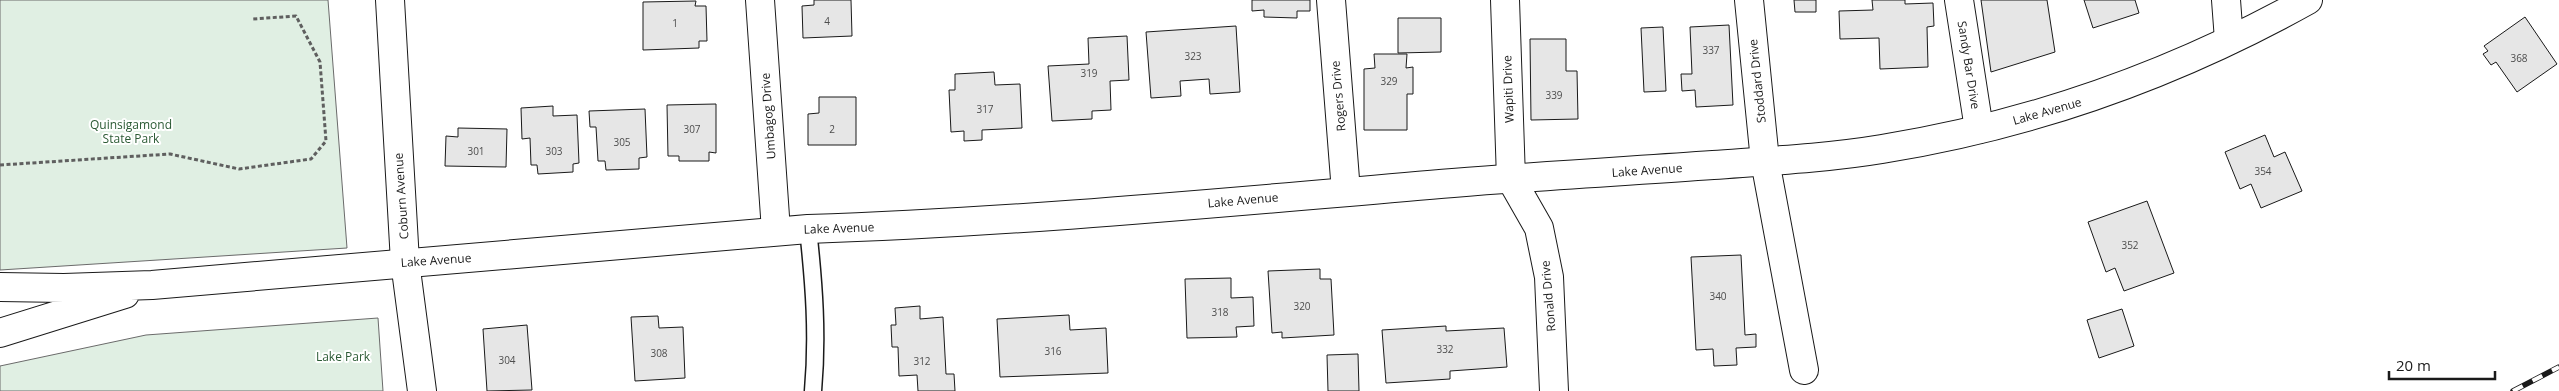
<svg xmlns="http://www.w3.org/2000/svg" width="2559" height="391" viewBox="0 0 2559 391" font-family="'Open Sans',sans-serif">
<rect width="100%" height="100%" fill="#fff"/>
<!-- green -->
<path fill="#e0efe3" stroke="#6a6a6a" d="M0 0H328L347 248 0 270Z
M378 318 383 391H0V366L146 335Z"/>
<!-- building -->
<path fill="#e6e6e6" stroke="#1a1a1a" d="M814 0H851L852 36 803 38 802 6 814 5Z
M1252 0H1310V11H1297V18L1264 17V10L1252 11Z
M1794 0H1816V12H1795Z
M1872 0H1905V4L1933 3 1934 26 1927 27 1928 67 1880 69 1879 38 1840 39 1839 11 1873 10Z
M1981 0H2047L2055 52 1991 72Z
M2084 0H2135L2139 13 2093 28Z
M696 1 695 6H706L707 41H699V48L643 50V2Z
M2525 17 2557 64 2517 92 2496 62 2491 65 2483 54 2488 51 2484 46Z
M1398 18H1441V52L1398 53Z
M1729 25 1733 105 1696 107 1695 90 1682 91 1681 74H1692L1690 27Z
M1236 26 1240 92 1210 94 1209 79 1180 81 1181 96 1151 98 1146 32Z
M1663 27 1666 91 1644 92 1641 28Z
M1127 36 1129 80 1110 81 1111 110 1092 111V119L1052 121 1048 66 1089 64 1088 38Z
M1530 39H1566V71H1577L1578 119 1531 120Z
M1374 54H1407L1406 68 1413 67V94H1407V130H1364V69L1375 68Z
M994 72 995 85 1020 84 1022 128 982 130V140L964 141V131L951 132 949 90H955V74Z
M819 97H856V145H808V114L819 113Z
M716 104V153L709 152V161H679V156H668L667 105Z
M553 106V116L577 115 579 163 573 164V172L538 174 537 165H531L530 138 522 139 521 108Z
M645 109 647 157 639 158V169L606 170 605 161H598L596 127H590L589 111Z
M458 128 507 129 506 167 445 166 446 136 458 137Z
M2265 135 2274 157 2285 152 2302 191 2261 208 2251 184 2240 189 2225 152Z
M2147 201 2174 273 2124 291 2115 268 2106 272 2088 222Z
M1741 255 1745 335 1756 334V347L1736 348 1737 365 1714 366 1713 349 1696 350 1691 257Z
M1320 269V279H1331L1334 335 1282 338V332L1272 333 1268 271Z
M1231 278V298L1253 297 1254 326 1236 327 1237 337 1187 338 1185 279Z
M920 306V319L943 317 946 374H954L955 391H918L917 375 899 376 898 347H892L891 325H896L895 308Z
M2122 309 2134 346 2099 358 2087 320Z
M1069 315 1070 330 1106 328 1108 373 1000 377 997 319Z
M658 316 659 328 683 327 685 378 635 381 631 317Z
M527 325 532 390 487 391 483 329Z
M1446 326V331L1504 328 1507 367 1450 371V379L1386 383 1382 330Z
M1358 354 1359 391H1328L1327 355Z"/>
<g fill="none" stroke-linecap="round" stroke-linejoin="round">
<!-- lane casing -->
<g stroke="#1a1a1a" stroke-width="19">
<path id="lane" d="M808 229C814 284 818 335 813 391"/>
</g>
<!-- street casing -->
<g stroke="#1a1a1a" stroke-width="30">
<path id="street" d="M390 0 405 262 422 391
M760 0 776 231
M1331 0 1346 192
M1505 0 1511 179 1539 228 1549 277 1554 391
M1749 0 1765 161 1804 370
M1959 0 1979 129
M2226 0 2229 40"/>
</g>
<!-- primary casing -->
<g stroke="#1a1a1a" stroke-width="30">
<path id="primary" d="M0 287 64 288 152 285 808 229C1023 222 1238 201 1453 183 1539 176 1626 171 1713 165 1768 161 1828 158 1882 149 2032 125 2175 74 2308 0
M0 333 125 294"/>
</g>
<!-- path -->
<path stroke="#5f5f5f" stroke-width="3" stroke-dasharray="4 2.5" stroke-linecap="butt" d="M0 165 170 154 239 169 311 159 326 141 320 62 296 16 253 19"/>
<!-- lane -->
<use href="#lane" stroke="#fff" stroke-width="16"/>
<!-- street -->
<use href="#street" stroke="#fff" stroke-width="28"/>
<!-- primary -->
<use href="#primary" stroke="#fff" stroke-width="28"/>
<!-- rail casing -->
<g stroke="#1a1a1a" stroke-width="5.5">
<path id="rail" d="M2513 391 2559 367"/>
</g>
<!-- rail -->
<use href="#rail" stroke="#fff" stroke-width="4" stroke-dasharray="11" stroke-linecap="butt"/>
</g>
<g text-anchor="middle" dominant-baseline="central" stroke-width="4" stroke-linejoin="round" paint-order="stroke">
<!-- number labels -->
<g font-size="10" fill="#4d4d4d">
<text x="827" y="21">4</text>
<text x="675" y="23">1</text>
<text x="1711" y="50">337</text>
<text x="1193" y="56">323</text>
<text x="2519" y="58">368</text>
<text x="1089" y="73">319</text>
<text x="1389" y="81">329</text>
<text x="1554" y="95">339</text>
<text x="985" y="109">317</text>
<text x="692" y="129">307</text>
<text x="832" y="129">2</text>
<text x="622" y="142">305</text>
<text x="476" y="151">301</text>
<text x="554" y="151">303</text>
<text x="2263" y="171">354</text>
<text x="2130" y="245">352</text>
<text x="1718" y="296">340</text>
<text x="1302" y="306">320</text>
<text x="1220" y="312">318</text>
<text x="1445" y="349">332</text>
<text x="1053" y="351">316</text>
<text x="659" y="353">308</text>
<text x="507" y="360">304</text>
<text x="922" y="361">312</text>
</g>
<!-- street labels -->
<g font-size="12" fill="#1a1a1a" stroke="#fff">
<text transform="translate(1969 65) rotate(81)">Sandy Bar Drive</text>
<text transform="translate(1757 81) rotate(-96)">Stoddard Drive</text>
<text transform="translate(1508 89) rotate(-92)">Wapiti Drive</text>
<text transform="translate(1338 96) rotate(-95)">Rogers Drive</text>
<text transform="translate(2047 111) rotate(-16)">Lake Avenue</text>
<text transform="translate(768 116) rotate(-94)">Umbagog Drive</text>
<text transform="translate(1647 170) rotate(-4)">Lake Avenue</text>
<text transform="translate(401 196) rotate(-94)">Coburn Avenue</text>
<text transform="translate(1243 200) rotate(-5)">Lake Avenue</text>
<text transform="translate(839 228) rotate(-2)">Lake Avenue</text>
<text transform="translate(436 260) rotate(-4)">Lake Avenue</text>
<text transform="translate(1548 296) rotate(-95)">Ronald Drive</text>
</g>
<!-- park labels -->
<g font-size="12" fill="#2b5a34" stroke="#fff">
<text x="131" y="124">Quinsigamond<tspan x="131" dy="14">State Park</tspan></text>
<text x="343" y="356">Lake Park</text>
</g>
</g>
<!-- scale -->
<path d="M2389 371v8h106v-8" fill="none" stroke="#1a1a1a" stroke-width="2.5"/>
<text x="2396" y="371" font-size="15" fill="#1a1a1a" stroke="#ffffff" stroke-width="4" paint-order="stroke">20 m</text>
</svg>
